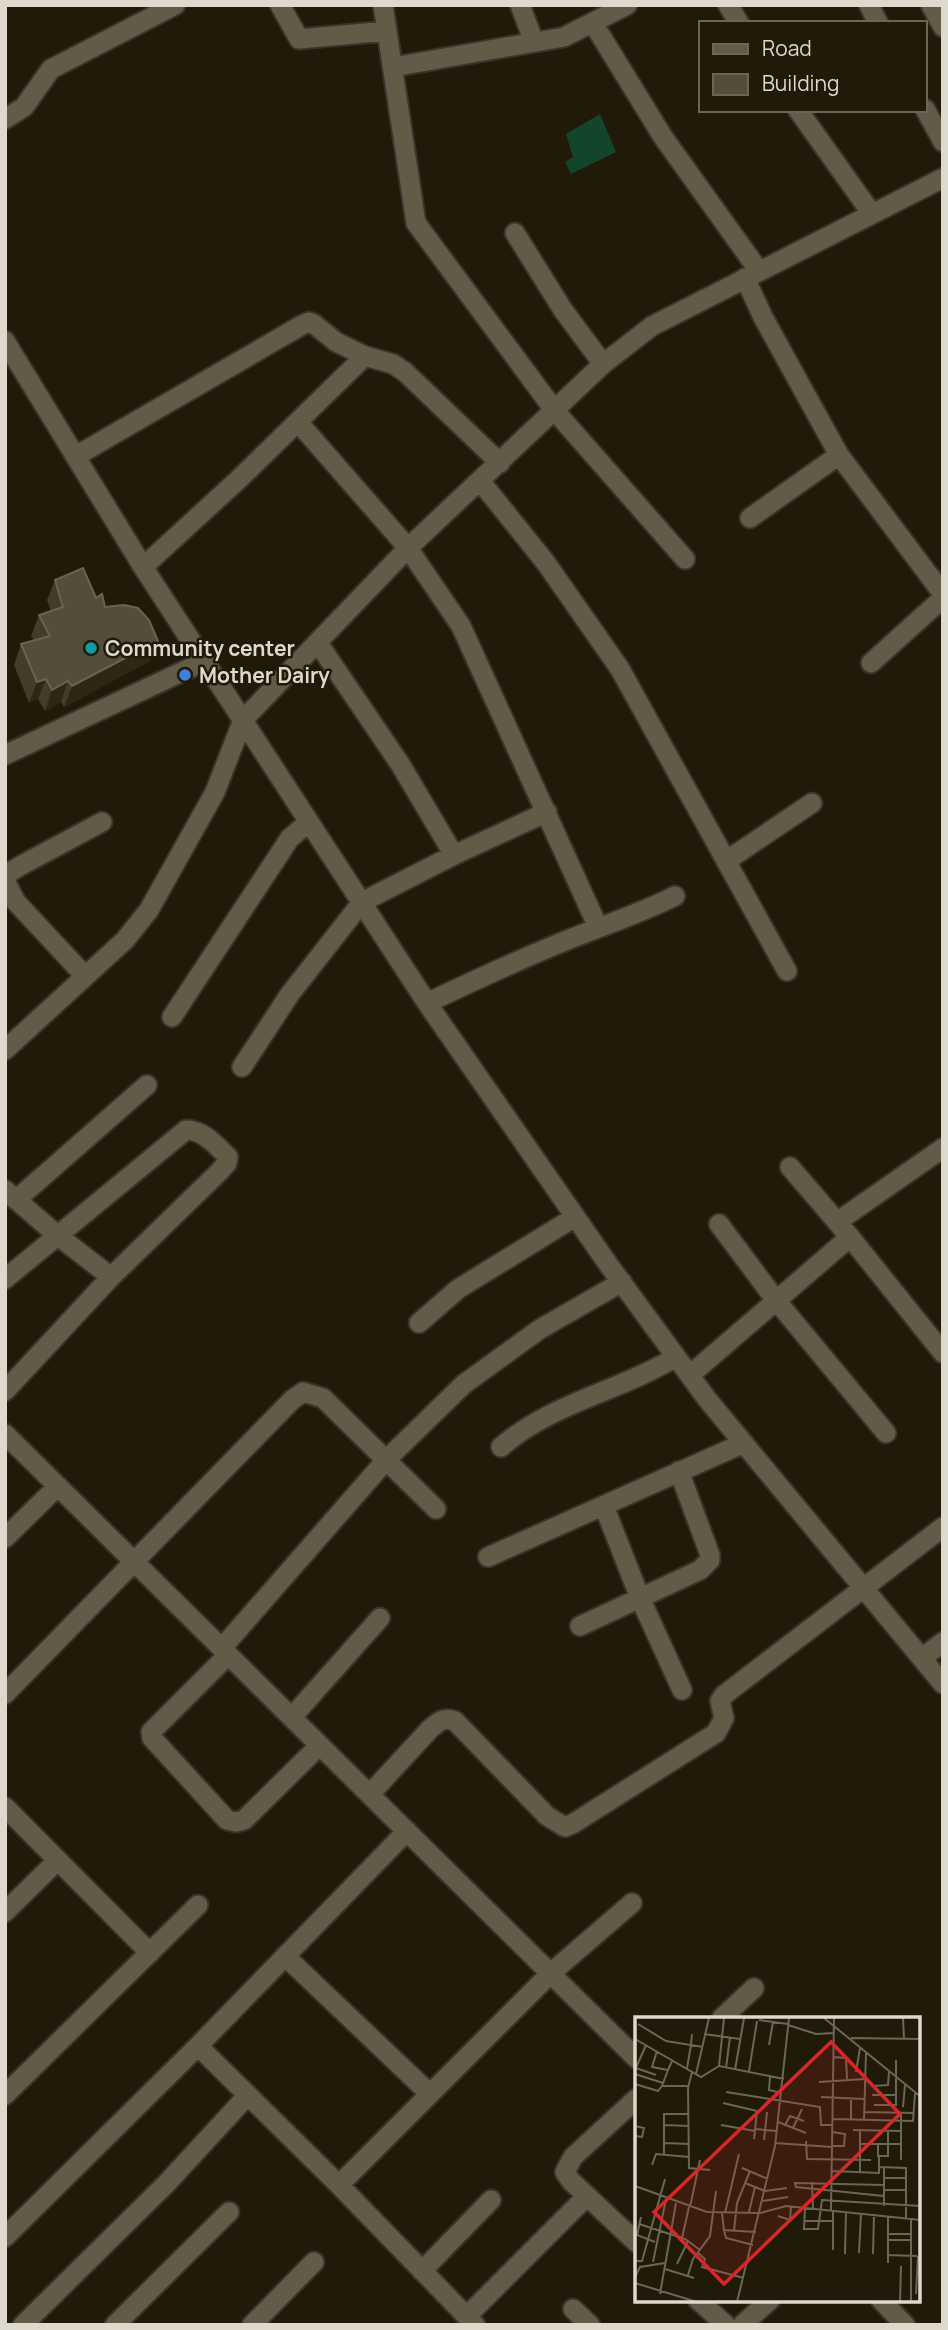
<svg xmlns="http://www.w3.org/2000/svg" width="948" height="2330" viewBox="0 0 948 2330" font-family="Manrope,sans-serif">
<rect width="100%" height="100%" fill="#211a08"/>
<!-- green -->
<path fill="#13452b" d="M600 114 616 152 571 174 565 162 573 157 566 134Z"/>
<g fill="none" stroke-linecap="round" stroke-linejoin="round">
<!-- minor casing -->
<g stroke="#38342d" stroke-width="23">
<path id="minor" d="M280 5 299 39 387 31
M383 5 416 223 555 411 685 559
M520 5 534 42
M728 5 739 23
M869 5 878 23
M931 5 943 27
M593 23 663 137 759 271
M393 67 564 37 627 5
M925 109 943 142
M798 110 872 214
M5 119 24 107 51 69 175 5
M515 233 563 310 603 364
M745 278 763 317 839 455 943 594
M5 341 143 567 427 1003 608 1264 707 1399 943 1684
M298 422 408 548 461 626 598 927
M76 456 302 325 309 322 314 324 336 342 365 356
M481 482 546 563 620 669 787 971
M750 518 839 455
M143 567 239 479 365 356 393 364 405 372 500 463
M318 643 400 764 454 855
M871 663 943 598
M5 755 205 661
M726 861 812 803
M5 878 7 874 20 866 102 822
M5 881 16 902 85 976
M427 1003C473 981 518 960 565 941 602 926 639 914 675 896
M172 1017 290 838 309 822
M5 1050 125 940 149 910 215 792 243 720 408 548 603 364 652 326 943 178
M242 1067 290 994 362 902 454 855 547 812
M790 1167 850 1237 943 1353
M5 1190 57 1235 111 1277
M16 1200 147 1085
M837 1222 943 1148
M719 1224 775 1299 886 1433
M5 1279 186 1130C203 1130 216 1145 228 1157L227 1163 220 1171 111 1277 5 1391
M419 1323 458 1289 575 1217
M690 1375 850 1237
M5 1434 636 2058
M501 1447C551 1403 620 1391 676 1357
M604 1506 640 1598 682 1690
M5 1538 58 1486
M488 1557 744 1443
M580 1626 700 1570 710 1560V1555L679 1471
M222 1648 387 1459 464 1384 540 1329 622 1282
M228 1655 151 1732 152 1738 227 1820 236 1822 244 1820 319 1746
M922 1658 943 1642
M5 1694 292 1400 303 1392 323 1398 436 1509
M292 1717 380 1618
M370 1794 430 1729C439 1721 444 1717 455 1721L547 1816 565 1827 574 1823 716 1733 724 1718 720 1701 724 1695 943 1527
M5 1807 150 1953
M5 1912 58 1860
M285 1956 430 2094
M722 2018 754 1988
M198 2046 339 2185 475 2325
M5 2095 198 1905
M636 2099 573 2157 565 2172 571 2181 636 2242
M339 2185 551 1973 632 1903
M5 2237 198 2046 407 1831
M422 2271 491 2200
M698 2300 726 2325
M881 2300 905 2325
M573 2309 590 2325
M467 2316 587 2196
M23 2325 167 2183 248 2095
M115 2325 229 2212
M252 2325 314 2262
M742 2325 770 2300"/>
</g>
<!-- minor -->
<use href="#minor" stroke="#625b47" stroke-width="19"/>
</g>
<!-- wall -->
<path fill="#433c29" d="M55 580 96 598 105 607 150 661 64 707 61 702 45 711 38 699 29 703 14 665 21 644 34 640 31 636 39 615 51 611 47 600Z"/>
<!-- shaded-wall -->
<path fill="#2e2715" d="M158 641 150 661 64 707 72 686Z
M46 679 38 699 29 703 37 682Z
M68 681 61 702 45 711 52 690Z"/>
<!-- building -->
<path fill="#534d3b" stroke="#696352" stroke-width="2" d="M83 568 96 598 102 594 105 607 124 605 138 608 149 620 158 641 72 686 68 681 52 690 46 679 37 682 21 644 50 636 39 615 63 607 55 580Z"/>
<!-- markers -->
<circle fill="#0f9aa8" stroke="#211a08" stroke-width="2.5" cx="91" cy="648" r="7"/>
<circle fill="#3f7fe0" stroke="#211a08" stroke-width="2.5" cx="185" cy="675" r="7"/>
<g text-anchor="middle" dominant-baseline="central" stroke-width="5" stroke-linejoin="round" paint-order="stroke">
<!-- poi labels -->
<g font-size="21" font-weight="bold" fill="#ddd9cd" stroke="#211a08" text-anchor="start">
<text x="105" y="648">Community center</text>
<text x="199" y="675">Mother Dairy</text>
</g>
</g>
<!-- overview -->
<g transform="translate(635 2017)">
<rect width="285" height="285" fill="#211a08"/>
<path fill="none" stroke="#6c6657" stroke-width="2" d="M89 1 84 49 149 62M189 1 286 80M268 1 269 22M124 3 153 7M3 7 31 24 56 28 52 51M153 8 181 17 199 16M57 17 56 28 68 30M69 17 105 22M216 21 286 22M0 22 66 60 84 49M134 28 138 5M22 34 17 50 33 53 37 44M198 40 211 41 212 62M1 51 21 58M91 51 95 20M0 53 11 28M33 53 27 69H53M100 53 109 1M114 54 122 4M57 55 53 71 54 151 75 153M221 55 225 31M0 57 28 66M61 57 74 1M135 59 134 73 146 76M184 65 230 62M0 67 23 74 27 69M238 69 253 68 254 55M91 75 185 90 186 108H197M237 78H261M186 80 229 82M216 81V103M88 86 122 94 119 122M239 88H261V43M268 90 270 68M229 95 279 96M266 95V143M198 102 278 104 280 76M229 103 231 36M143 105 171 116M29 108 54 109M86 108 120 114M150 108 155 99 169 104M0 109 9 111 7 120 0 119M158 111 167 92M120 112 142 114M218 113 266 114M197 115 210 117 209 129H198M129 123 132 95M171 124 172 142 236 143M29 126 54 127M140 126 197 130M226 127H266M243 127V139H253V114M29 138V97H53M17 148 21 137 54 140M244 150 271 151V202M107 151 133 162M197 154 244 156V140M225 155V113M249 161H271M177 165 178 191M110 166 130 174 152 171M0 169 72 195 125 196 151 189 286 203M249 173H271M249 179 161 170 160 166 249 168M128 184 153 180M249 189V150M55 190 65 143M170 190 169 212H183L187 183 286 189M196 193 199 1M114 195 120 170M87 196 89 213 121 215M90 196 104 137M143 199 155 203 156 189M6 200 2 218 20 225M276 203V285M170 204H197M4 207 50 222 65 233M89 213 91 221 118 228M99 214 102 186 115 154M253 217H275M47 221 54 190M253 223H275M198 233V194M63 236 70 242 67 250 109 261M224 236 226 197M210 237 211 195M238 237 239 198M253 238 282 239M0 244H7L30 162M18 245 31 182M253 246V200M42 247 53 224M30 252 59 261M53 258 58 242 75 219 81 174M0 260 5 250 30 246M0 266 62 285M25 277 41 186M281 277 283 239M102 285 140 129 154 1M265 285 266 249"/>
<path fill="#d62828" fill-opacity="0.15" stroke="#d62828" stroke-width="3.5" d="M196 25 265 97 89 267 19 195Z"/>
<rect width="285" height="285" fill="none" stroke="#ddd9cd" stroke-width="3.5"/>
</g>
<!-- border -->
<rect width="948" height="2330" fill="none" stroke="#ddd9cd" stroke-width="14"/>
<!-- legend -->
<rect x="699" y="21" width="228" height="91" fill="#211a08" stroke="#6c6657" stroke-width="2"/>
<rect x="713" y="44" width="35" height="10" fill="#625b47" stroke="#6c6657" stroke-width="2"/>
<text x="762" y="56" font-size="21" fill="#ddd9cd">Road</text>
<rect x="713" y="74" width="35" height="21" fill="#534d3b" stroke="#6c6657" stroke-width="2"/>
<text x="762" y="91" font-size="21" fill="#ddd9cd">Building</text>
</svg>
